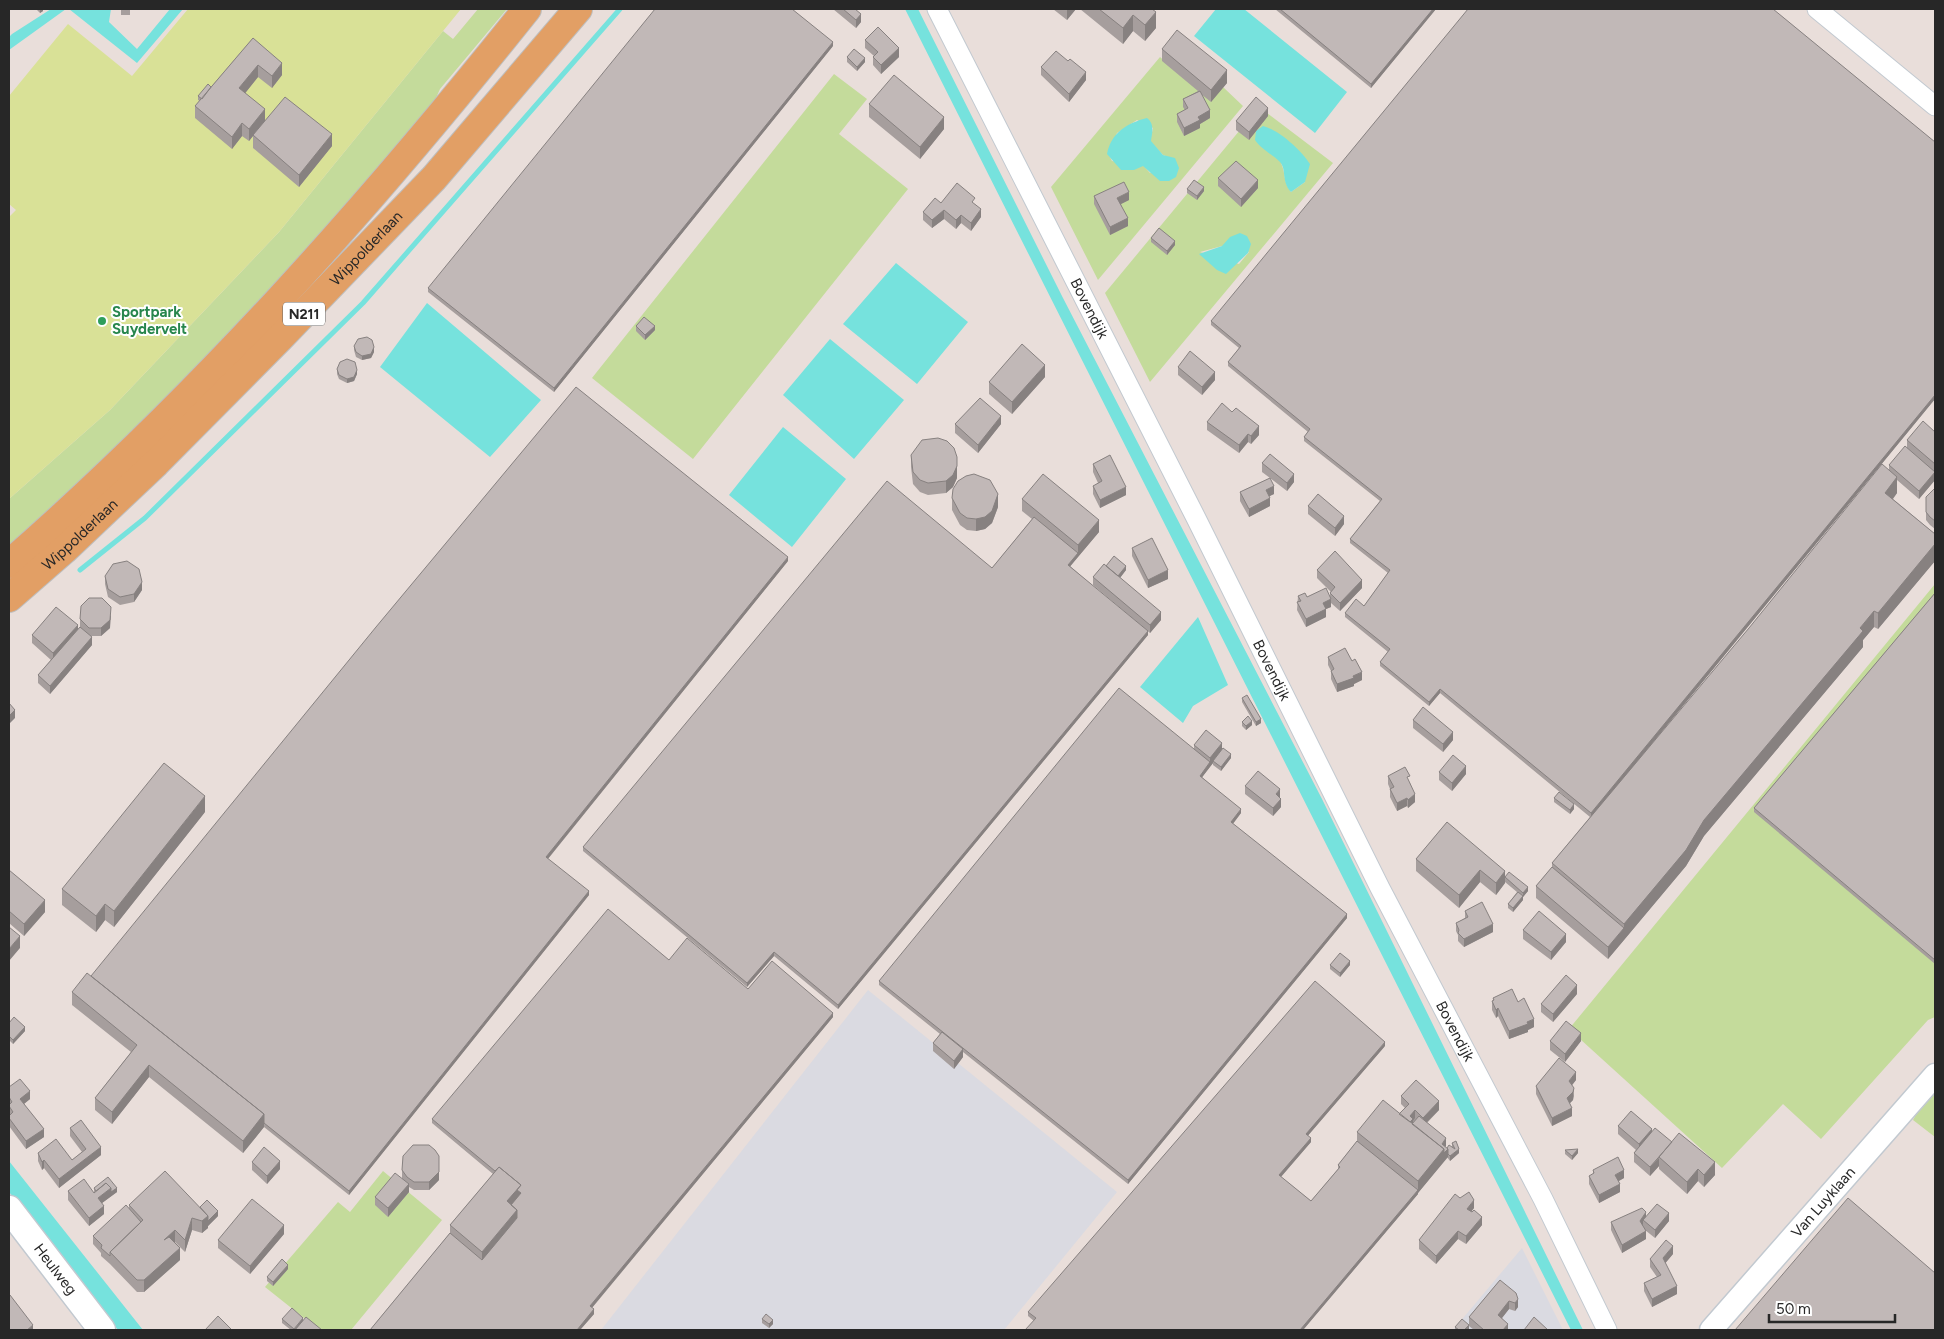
<svg xmlns="http://www.w3.org/2000/svg" width="1944" height="1339" viewBox="0 0 1944 1339" font-family="Figtree,sans-serif">
<rect width="100%" height="100%" fill="#e9deda"/>
<!-- industrial -->
<path fill="#dadae1" d="M868 990 1117 1192 1004 1330H601Z
M1522 1248 1563 1330H1453Z"/>
<!-- green -->
<path fill="#c4db9b" fill-rule="evenodd" d="M478 9H507L440 89 432 107 319 242 160 413 9 549V499L110 410 279 232 443 31 453 39Z
M1160 57 1205 95 1223 87 1243 106 1098 280 1051 187ZM1137 120 1153 128 1150 141 1163 155 1171 158 1150 173 1143 165 1112 161 1109 155 1117 133Z
M834 74 867 99 839 134 908 189 693 459 592 378Z
M1259 107 1333 163 1150 382 1105 293ZM1281 163 1305 182 1291 192C1283 182 1286 174 1281 163ZM1222 246 1249 252 1239 264 1200 252Z
M1935 584V1017L1928 1020 1821 1139 1783 1104 1722 1168 1569 1029Z
M1935 1087V1137L1913 1120 1924 1100Z
M383 1171 442 1220 351 1330H319L265 1287 338 1202 350 1212Z"/>
<!-- pitch -->
<path fill="#d9e197" d="M188 9H461L279 232 110 410 9 499V217L16 210 9 204V96L68 24 132 76Z"/>
<!-- water -->
<path fill="#76e2dd" d="M51 9H66L9 50V37L12 34Z
M69 9H111L109 22 137 49 170 9H183L137 63Z
M905 9H918L1063 298 1322 799 1583 1330H1571Z
M1216 9H1244L1347 92 1315 133 1194 36Z
M1147 118C1155 124 1152 133 1151 141L1163 155 1175 158 1179 168 1176 177 1169 181H1160L1143 166 1134 170H1121L1107 154C1111 133 1127 123 1147 118Z
M1263 126C1279 130 1301 150 1310 164L1305 182 1291 192C1281 181 1287 170 1280 162 1272 154 1262 150 1255 140L1256 131Z
M1240 233 1247 236 1251 244 1248 253 1226 274 1217 270 1199 254 1222 246 1230 237Z
M896 263 968 322 917 384 843 324Z
M427 303 541 400 490 457 380 367Z
M830 339 904 400 854 459 783 395Z
M783 427 846 479 792 547 729 495Z
M1198 617 1228 685 1193 706 1183 723 1140 687Z
M9 1161 143 1330H118L9 1192Z"/>
<g fill="none" stroke-linecap="round" stroke-linejoin="round">
<!-- stream -->
<path stroke="#76e2dd" stroke-width="5" d="M80 570 145 518 363 303 620 9"/>
<!-- minor casing -->
<g stroke="#c2c9d0" stroke-width="21">
<g id="minor">
<path id="s1" d="M937 9 1197 520 1380 888 1543 1199 1607 1330"/>
<path d="M1817 9 1935 106"/>
</g>
</g>
<!-- tertiary casing -->
<g stroke="#c2c9d0" stroke-width="25">
<g id="tertiary">
<path id="s2" d="M1711 1330 1935 1075"/>
</g>
</g>
<!-- secondary casing -->
<g stroke="#c2c9d0" stroke-width="29">
<g id="secondary">
<path id="s3" d="M9 1209 102 1330"/>
</g>
</g>
<!-- primary casing -->
<g stroke="#bebebe" stroke-width="30">
<g id="primary">
<path d="M9 564C201 396 368 208 527 9"/>
<path id="s4" d="M9 598 64 550 156 463 280 338 434 178 578 9"/>
</g>
</g>
<!-- minor -->
<use href="#minor" stroke="#fff" stroke-width="19"/>
<!-- tertiary -->
<use href="#tertiary" stroke="#fff" stroke-width="22"/>
<!-- secondary -->
<use href="#secondary" stroke="#fff" stroke-width="26"/>
<!-- primary -->
<use href="#primary" stroke="#e29f65" stroke-width="28"/>
</g>
<!-- wall -->
<path fill="#a69e9d" d="M36 9H43V11L40 13Z
M121 9H130V15H121Z
M833 9H855L861 22 856 28Z
M1053 9H1076L1067 20Z
M1080 9H1152L1156 28 1145 41 1133 31 1123 44Z
M1275 9H1436L1371 88Z
M253 38 282 75 272 88 258 77 245 93 265 121 332 146 299 187 253 148V136L249 141 242 136 232 149 195 118V106L200 101 198 100V96L211 87Z
M865 40 899 57 881 74 873 65V57L874 56 865 48Z
M833 46 554 392 428 292V288Z
M1162 49 1227 83 1211 102 1201 94 1210 118 1200 124V128L1184 136 1177 122V114L1185 110 1183 107V99L1198 91 1162 61Z
M847 57 865 62 857 71 847 62Z
M1041 67 1086 80 1069 102 1041 75Z
M869 104 944 129 920 159 869 117Z
M1268 116 1249 140 1236 130V121Z
M1935 142V399L1629 771 1889 470V465L1907 447V440L1935 432V480L1919 499 1897 480V493L1893 499 1935 534V561L1878 629 1874 627 1863 640V647L1704 836 1686 866 1608 959 1536 898V886L1552 867V863L1590 817 1440 693 1429 706 1380 666V662L1388 652 1345 617V613L1364 606 1388 573 1350 543V539L1380 501 1304 441V437L1308 432 1228 366V362L1239 348 1211 325V321Z
M1218 178 1258 188 1241 207 1218 186Z
M1187 189 1204 191 1197 200 1187 193Z
M1094 196 1129 200 1121 204 1128 226 1110 235 1094 204Z
M941 203 975 204 981 217 971 231 961 223 956 229 944 219 932 228 923 220V212Z
M1151 238 1175 245 1167 255 1151 242Z
M636 326 655 330 645 340 636 331Z
M354 346 374 352 371 358 362 360 356 357 354 350Z
M1178 367 1215 380 1202 395 1178 375Z
M337 369 357 374 354 381 347 383 339 379 337 374Z
M1045 377 1012 414 989 394V382Z
M1232 412 1259 435 1251 444 1248 442 1239 453 1207 430V422Z
M955 424H1001L978 453 955 433Z
M911 455 957 469V478L953 487 946 493 928 495 920 492 913 484 911 467Z
M1262 463 1294 482 1287 491 1270 478 1274 494 1269 496 1270 506 1249 517 1240 501V492L1270 478 1262 472Z
M1093 464 1126 495 1100 508 1093 494V486L1098 483 1093 472Z
M1935 488V529L1930 525 1926 520V497Z
M952 498 998 507 992 523 985 529 976 531 967 530 960 525 952 510Z
M1022 499 1099 532 1070 566 1148 635 838 1009 774 956 747 987 583 851V847L992 568 1032 519 1022 511Z
M1308 506 1344 524 1335 536 1308 514Z
M1132 548 1168 579 1148 588 1132 556Z
M788 561 548 859 589 895 349 1195 264 1127 243 1153 149 1077 112 1124 95 1110V1098L131 1052 72 1005V992L91 976Z
M1106 566 1126 570 1120 578 1161 620 1150 633 1093 585V577Z
M1317 570 1362 588 1340 611 1331 603V607L1326 609V617L1306 627 1297 610 1298 596 1307 597 1330 596V593L1331 592 1317 578Z
M105 576 142 590 134 602 120 605 108 597 105 584Z
M1935 593V964L1754 812V808Z
M80 619 110 628 101 636H91L92 645 50 694 38 683V675L51 660 32 643V635L78 629 80 627Z
M1328 657 1352 661 1362 680 1354 684V686L1337 692 1331 679V671L1328 665Z
M1242 698 1261 723 1256 726 1242 702Z
M1413 720 1453 740 1443 752 1413 728Z
M1242 722 1252 725 1246 730 1242 726Z
M1194 745 1222 749 1231 758 1221 771 1213 765V763L1202 777 1241 813 1233 824 1347 918 1128 1184 963 1052V1057L954 1069 933 1051V1043L940 1034 879 985V981L1194 749Z
M1439 772 1466 774 1452 791 1439 780Z
M1388 776 1410 783 1415 802 1408 808 1407 806 1397 811 1390 797V789L1388 784Z
M1245 786 1280 798 1281 807 1273 816 1245 794Z
M1554 798 1574 809 1570 814 1554 802Z
M205 812 114 927 105 920 96 932 62 905V889Z
M1447 822 1505 877 1528 891 1523 897V896V900L1513 912 1508 908V904L1517 892 1505 882V883L1496 895 1480 882 1459 908 1416 871V859Z
M9 870 45 912 24 936 9 923Z
M1465 911 1493 932 1464 947 1458 941V935L1456 931V923L1465 918Z
M1523 930 1566 942 1551 960 1523 939Z
M669 960 748 989 833 1017 592 1308 594 1314 580 1330H370L450 1233V1225L493 1174 432 1123V1119Z
M1330 965H1350L1340 977 1330 969Z
M1577 994 1553 1022 1541 1012V1004Z
M1493 998 1518 1002 1534 1027 1528 1030V1032L1509 1039 1498 1016 1496 1018 1492 1010V1001H1493Z
M9 1023 25 1031 13 1044 9 1040Z
M1550 1041H1581L1565 1062 1550 1050Z
M1385 1046 1308 1135 1311 1142 1281 1177 1311 1201 1338 1169V1165L1357 1141V1132L1399 1114 1405 1108 1401 1104V1096L1439 1110 1427 1123 1445 1147 1447 1148 1452 1147V1143L1459 1153 1450 1161 1447 1157 1418 1193V1194L1303 1330H1025L1034 1321 1028 1316V1312Z
M1576 1080 1572 1085 1574 1096 1573 1100 1570 1103 1572 1116 1552 1126 1536 1094V1086Z
M9 1087 30 1099 24 1104 44 1137 26 1149 9 1126Z
M1618 1126 1652 1132 1672 1142 1715 1175 1704 1187 1698 1181 1687 1194 1659 1169V1166L1650 1176 1634 1162V1153L1636 1150 1618 1134Z
M70 1128 101 1155 59 1188 44 1168 42 1170 38 1161V1153L72 1160 82 1152 70 1136Z
M1565 1150 1578 1153 1572 1160 1565 1154Z
M252 1162 280 1169 267 1184 252 1170Z
M402 1170 439 1180 429 1190H414L409 1187V1192L388 1217 375 1205V1197L402 1179Z
M1593 1170 1624 1178 1619 1181 1620 1192 1599 1203 1589 1184V1176L1593 1174Z
M94 1188 117 1192 102 1203 104 1214 89 1226 68 1200V1191L94 1193Z
M1460 1198 1474 1208 1471 1212 1482 1225 1466 1244 1458 1239 1436 1264 1419 1249V1240Z
M129 1205 200 1207 218 1216 208 1226V1228L202 1233 192 1230 185 1252 175 1242 180 1260 144 1292H137L110 1264 101 1256V1253L93 1244V1236L129 1209Z
M1646 1217 1669 1221 1655 1238 1645 1230 1646 1239 1622 1253 1611 1230V1222Z
M284 1234 250 1274 218 1248V1240Z
M1673 1254 1665 1263 1677 1294 1652 1307 1644 1291V1283L1657 1277 1650 1267V1259Z
M288 1269 273 1286 267 1281V1277Z
M1500 1280 1518 1307 1515 1311 1509 1309 1502 1318 1508 1330H1474L1469 1326V1329L1468 1330H1455V1327L1469 1324V1317Z
M282 1319 303 1320 322 1330H291L282 1323Z
M762 1319 773 1324 769 1328 762 1323Z"/>
<!-- shaded-wall -->
<path fill="#878180" d="M40 9H43V11L40 13Z
M1067 9H1076L1067 20Z
M1433 9H1436L1371 88V84Z
M1156 12V28L1145 41V25Z
M861 14V22L856 28V20Z
M1133 15V31L1123 44V28Z
M833 42V46L554 392V388Z
M899 48V57L881 74V65Z
M865 58V62L857 71V67Z
M282 63V75L272 88V76Z
M258 65V77L239 101V88Z
M1227 70V83L1211 102V90Z
M1086 72V80L1069 102V94Z
M1268 108V116L1249 140V132Z
M265 109V121L249 141V129Z
M1210 110V118L1200 124V128L1184 136V128L1198 117Z
M944 117V129L920 159V147Z
M242 123V136L232 149V137Z
M332 134V146L299 187V175Z
M1258 180V188L1241 207V199Z
M1204 187V191L1197 200V196Z
M1129 192V200L1117 206V198Z
M981 209V217L971 231V223Z
M944 210V219L932 228V220Z
M961 215V223L956 229V220Z
M1128 218V226L1110 235V227Z
M1175 241V245L1167 255V251Z
M655 326V330L645 340V335Z
M374 347V352L371 358 362 360V356Z
M1045 365V377L1012 414V402Z
M357 370V374L354 381 347 383V379Z
M1215 372V380L1202 395V387Z
M1935 395V399L1591 818V813Z
M1001 416V424L978 453V445Z
M1259 426V435L1251 444V436Z
M1248 434V442L1239 453V445Z
M957 457V478L953 487 946 493V481Z
M1935 472V480L1919 499V491Z
M1294 474V482L1287 491V483Z
M1897 477V493L1885 509V493Z
M1274 486V494L1266 498V490Z
M1126 487V495L1100 508V500Z
M998 494V507L992 523 985 529 976 531V519Z
M1270 498V506L1249 517V509Z
M1344 516V524L1335 536V528Z
M1099 520V532L1068 569V565L1078 553V545Z
M1935 544V561L1878 629V613Z
M788 557V561L546 861V857Z
M1126 566V570L1116 583V578Z
M1168 570V579L1148 588V580Z
M1362 580V588L1340 611V603Z
M142 582V590L134 602V594Z
M1331 599V607L1326 609V617L1306 627V619L1323 603Z
M1874 611V627L1863 640V647L1704 836 1686 866 1624 940V924L1704 820Z
M1161 612V620L1150 633V625Z
M111 615 110 628 101 636V628Z
M78 625V633L53 661V653Z
M1148 631V635L838 1009V1005Z
M92 637V645L50 694V686Z
M1362 672V680L1354 684V686L1337 692V684Z
M1440 689V693L1429 706V702Z
M15 710V718L9 724V716Z
M1261 719V723L1256 726V722Z
M1252 721V725L1246 730V726Z
M1453 732V740L1443 752V744Z
M1222 743V751L1213 761V763L1200 780V776L1210 762V758Z
M1231 754V758L1221 771V767Z
M1466 766V774L1452 791V783Z
M1280 789V798L1276 794Z
M1415 794V802L1408 808V800Z
M205 796V812L114 927V911Z
M1407 798V806L1397 811V803Z
M1281 799V807L1273 816V808Z
M1574 804V809L1570 814V810Z
M1241 809V813L1231 826V822Z
M1480 870V882L1459 908V895Z
M1505 871V883L1496 895V883Z
M1528 887V891L1523 897V893Z
M589 891V895L349 1195V1191Z
M1523 896V900L1513 912V908Z
M45 900V912L24 936V924Z
M105 904V920L96 932V916Z
M1347 914V918L1128 1184V1180Z
M1493 924V932L1464 947V939Z
M1624 928V940L1608 959V947Z
M1566 934V942L1551 960V952Z
M20 936V948L9 961V949Z
M774 952V956L747 987V983Z
M1350 961V965L1340 977V973Z
M1577 985V994L1553 1022V1014Z
M1498 1008V1016L1496 1018V1010Z
M833 1013V1017L590 1310V1306Z
M1534 1019V1027L1528 1030V1032L1509 1039V1031Z
M25 1027V1031L13 1044V1040Z
M1581 1033V1041L1565 1062V1054Z
M1385 1042V1046L1306 1138V1134Z
M963 1049V1057L954 1069V1061Z
M149 1065V1077L112 1124V1112Z
M1576 1072V1080L1569 1089V1081Z
M1574 1088 1573 1100 1567 1106V1098Z
M30 1091V1099L20 1107V1099Z
M1439 1101V1110L1423 1126V1118Z
M1572 1108V1116L1552 1126V1118Z
M1415 1110V1118L1413 1121V1127L1410 1126V1116Z
M264 1114V1127L243 1153V1141Z
M44 1129V1137L26 1149V1141Z
M1652 1129V1137L1639 1152V1144Z
M1311 1138V1142L1279 1179V1175Z
M1446 1138V1146L1444 1149H1448V1157L1418 1193V1181Z
M101 1147V1155L59 1188V1179Z
M1459 1149V1153L1450 1161V1156Z
M1578 1149V1153L1572 1160V1156Z
M439 1156V1180L429 1190V1182Z
M1659 1158V1166L1650 1176V1167Z
M44 1160V1168L42 1170V1162Z
M280 1161V1169L267 1184V1176Z
M1715 1162V1175L1704 1187V1175Z
M1698 1169V1181L1687 1194V1182Z
M1624 1170V1178L1615 1183V1175Z
M409 1184V1192L388 1217V1208Z
M1620 1184V1192L1599 1203V1195Z
M521 1185V1197L509 1211 507 1201Z
M111 1188H117V1192L98 1206V1198Z
M1418 1190V1194L1303 1330H1300Z
M1474 1200V1208L1467 1217V1209Z
M104 1206V1214L89 1226V1218Z
M517 1210V1222L482 1264V1252Z
M218 1211V1216L208 1226V1228L202 1233V1221L208 1216Z
M1646 1212V1221L1643 1220V1225L1640 1229V1221Z
M1669 1213V1221L1655 1238V1230Z
M1482 1217V1225L1466 1244V1236Z
M192 1218V1230L185 1252V1240Z
M284 1225V1234L250 1274V1266Z
M175 1230V1242L164 1252V1240Z
M1458 1231V1239L1436 1264V1256Z
M1646 1231V1239L1622 1253V1245Z
M1673 1246V1254L1663 1266V1258Z
M180 1248V1260L144 1292V1280Z
M288 1265V1269L273 1286V1282Z
M1677 1286V1294L1652 1307V1299Z
M1518 1299V1307L1515 1311V1303Z
M1509 1301V1309L1498 1323V1315Z
M594 1309V1314L580 1330H577Z
M303 1318V1322L297 1330H294Z
M773 1320V1324L769 1328V1324Z
M1508 1324V1330H1503Z
M33 1325V1330H27Z
M1469 1325V1329L1468 1330H1464Z"/>
<!-- building -->
<path fill="#c1b8b7" stroke="#878180" d="M655 9H792L833 42 554 388 428 288Z
M843 9H855L861 14 856 20Z
M1099 9H1152L1156 12 1145 25 1133 15 1123 28Z
M1280 9H1433L1371 84Z
M1468 9H1773L1935 142V395L1591 813 1440 689 1429 702 1380 662 1390 649 1345 613 1356 599 1364 606 1390 570 1350 539 1382 499 1304 437 1310 429 1228 362 1241 346 1211 321Z
M878 27 899 48 881 65 873 57 878 52 865 40Z
M1177 30 1227 70 1211 90 1162 49Z
M253 38 282 63 272 76 258 65 239 88 265 109 249 129 242 123 232 137 195 106Z
M854 49 865 58 857 67 847 57Z
M1056 51 1068 61 1070 59 1086 72 1069 94 1041 67Z
M894 75 944 117 920 147 869 104Z
M208 84 211 87 202 99 198 96Z
M1200 91 1210 110 1198 117 1200 120 1184 128 1177 114 1188 108 1183 99Z
M285 97 332 134 299 175 253 135Z
M1256 97 1268 108 1249 132 1236 121Z
M1236 161 1258 180 1241 199 1218 178Z
M1194 180 1204 187 1197 196 1187 189Z
M1124 182 1129 192 1117 198 1128 218 1110 227 1094 196Z
M957 183 975 198 972 202 981 209 971 223 961 215 956 220 944 210 932 220 923 212 935 198 941 203Z
M1159 228 1175 241 1167 251 1151 238Z
M644 317 655 326 645 335 636 326Z
M367 337 372 340 374 347 371 354 362 356 356 352 354 346 358 339Z
M1022 344 1045 365 1012 402 989 382Z
M1190 351 1215 372 1202 387 1178 367Z
M347 359 355 362 357 370 354 377 347 379 339 375 337 369 340 362Z
M576 387 788 557 546 857 589 891 349 1191 264 1123V1114L91 976 376 627Z
M980 398 1001 416 978 445 955 424Z
M1222 403 1232 412 1236 408 1259 426 1251 436 1248 434 1239 445 1207 422Z
M1923 421 1935 432V464L1907 440Z
M938 438 947 441 954 448 957 457V466L953 475 946 481 928 483 920 480 913 472 911 455 922 440Z
M1905 446 1935 472 1919 491 1889 465Z
M1270 454 1294 474 1287 483 1262 463Z
M1110 455 1126 487 1100 500 1093 486 1102 481 1093 464Z
M1882 464 1897 477 1885 493 1935 534V544L1878 613 1874 611 1860 628 1863 631 1704 820 1686 850 1624 924 1552 863 1749 628Z
M974 474 990 480 998 494 992 511 985 517 976 519 967 518 960 513 952 498 953 489 958 481 966 476Z
M1043 474 1099 520 1078 545 1022 499Z
M1270 478 1274 486 1266 490 1270 498 1249 509 1240 492Z
M887 481 992 568 1034 517 1078 553 1068 565 1148 631 838 1005 774 952 747 983 583 847Z
M1935 488V521L1930 517 1926 512V497Z
M1318 494 1344 516 1335 528 1308 506Z
M1152 538 1168 570 1148 580 1132 548Z
M1335 551 1362 580 1340 603 1330 593 1335 587 1317 570Z
M1114 556 1126 566 1118 576 1106 566Z
M127 561 139 569 142 582 134 594 120 597 108 589 105 576 113 564Z
M1104 564 1161 612 1150 625 1093 577Z
M1326 588 1331 599 1323 603 1326 609 1306 619 1297 602 1301 601 1298 596 1305 593 1307 597Z
M1935 593V960L1754 808Z
M89 598H102L111 607 110 620 101 628H89L80 619 81 606Z
M56 607 78 625 53 653 32 635Z
M80 627 92 637 50 686 38 675Z
M1345 648 1352 661 1355 659 1362 672 1353 676 1354 678 1337 684 1331 671 1334 669 1328 657Z
M1119 688 1210 762 1200 776 1241 809 1231 822 1347 914 1128 1180 879 981Z
M1247 695 1261 719 1256 722 1242 698Z
M9 703 15 710 9 716Z
M1423 707 1453 732 1443 744 1413 720Z
M1248 716 1252 721 1246 726 1242 722Z
M1206 730 1222 743 1210 758 1194 745Z
M1223 748 1231 754 1221 767 1213 761Z
M1453 755 1466 766 1452 783 1439 772Z
M164 763 205 796 114 911 105 904 96 916 62 889Z
M1405 767 1410 776 1407 777 1415 794 1408 800 1407 798 1397 803 1390 789 1394 787 1388 776Z
M1258 771 1280 789 1276 794 1281 799 1273 808 1245 786Z
M1559 792 1574 804 1570 810 1554 798Z
M1447 822 1505 871 1496 883 1480 870 1459 895 1416 859Z
M1552 867 1624 928 1608 947 1536 886Z
M9 870 45 900 24 924 9 911Z
M1509 872 1528 887 1523 893 1505 877Z
M1518 892 1523 896 1513 908 1508 904Z
M1482 902 1493 924 1464 939 1458 933 1459 930 1456 923 1468 917 1465 911Z
M608 909 669 960 687 938 748 989 772 961 833 1013 590 1306 594 1309 577 1330H370L450 1233 482 1260 517 1218V1210L511 1205 521 1193 517 1190 521 1185 499 1167 495 1171 432 1119Z
M1539 911 1566 934 1551 952 1523 930Z
M9 927 20 936 9 949Z
M1340 953 1350 961 1340 973 1330 965Z
M87 973 264 1114 243 1141 149 1065 112 1112 95 1098 137 1045 72 992Z
M1566 975 1577 985 1553 1014 1541 1004Z
M1315 981 1385 1042 1306 1134 1311 1138 1279 1175 1311 1201 1340 1167 1338 1165 1357 1141 1418 1190 1300 1330H1025L1036 1318 1028 1312Z
M1512 989 1518 1002 1524 998 1534 1019 1527 1022 1528 1024 1509 1031 1498 1008 1496 1010 1492 1001 1494 1000 1493 998Z
M14 1017 25 1027 13 1040 9 1036V1023Z
M1566 1021 1581 1033 1565 1054 1550 1041Z
M942 1032 963 1049 954 1061 933 1043Z
M1559 1058 1576 1072 1569 1081 1574 1088 1573 1092 1567 1098 1572 1108 1552 1118 1536 1086Z
M20 1079 30 1091 20 1099 44 1129 26 1141 9 1118V1116L13 1112 9 1106V1105L12 1102 9 1097V1087Z
M1416 1080 1439 1101 1423 1118 1415 1110 1410 1116 1413 1119 1410 1122 1399 1114 1409 1104 1401 1096Z
M1383 1100 1444 1149 1418 1181 1357 1132Z
M1631 1111 1652 1129 1639 1144 1618 1126Z
M1419 1116 1446 1138 1442 1144 1448 1149 1444 1153V1149L1412 1124Z
M81 1120 101 1147 59 1179 44 1160 42 1162 38 1153 56 1139 72 1160 86 1149 70 1128Z
M1655 1128 1672 1142 1650 1167 1634 1153Z
M1679 1133 1715 1162 1704 1175 1698 1169 1687 1182 1659 1157Z
M1456 1141 1459 1149 1450 1156 1448 1154V1149L1447 1148 1449 1145 1455 1149 1452 1143Z
M413 1145H429L435 1150 439 1156V1172L429 1182H414L407 1177 402 1170 403 1156Z
M264 1147 280 1161 267 1176 252 1162Z
M1578 1149 1572 1156 1565 1150Z
M1618 1157 1624 1170 1615 1175 1620 1184 1599 1195 1589 1176 1594 1173 1593 1170Z
M499 1167 521 1185 507 1201 517 1210 482 1252 450 1225Z
M165 1171 208 1216 202 1221 192 1218 185 1240 175 1230 164 1240 169 1237 180 1248 144 1280H137L110 1252 143 1220 129 1205Z
M395 1173 409 1184 388 1208 375 1197Z
M108 1177 117 1188 111 1192V1188L106 1183 96 1191 94 1188Z
M84 1179 94 1193 106 1183 111 1188 98 1198 104 1206 89 1218 68 1191Z
M1469 1192 1474 1200 1467 1209 1472 1212 1474 1210 1482 1217 1466 1236 1458 1231 1436 1256 1419 1240 1455 1194 1460 1198Z
M1848 1198 1935 1273V1330H1735Z
M252 1199 284 1225 250 1266 218 1240Z
M207 1200 218 1211 208 1221V1216L200 1207Z
M1657 1204 1669 1213 1655 1230 1643 1220Z
M126 1205 141 1222 110 1252V1256L101 1248 102 1245 93 1236Z
M1642 1208 1646 1212 1640 1221 1646 1231 1622 1245 1611 1222Z
M1666 1240 1673 1246 1663 1258 1677 1286 1652 1299 1644 1283 1661 1275 1650 1259Z
M282 1259 288 1265 273 1282 267 1277Z
M1500 1280 1516 1293 1518 1299 1515 1303 1509 1301 1498 1315 1508 1324 1503 1330H1484L1469 1317Z
M10 1295 33 1325 27 1330H9V1296Z
M292 1308 303 1318 294 1329 282 1319Z
M766 1314 773 1320 769 1324 762 1319Z
M218 1316 232 1330H205Z
M306 1317 322 1330H295Z
M1534 1317 1548 1330H1524Z
M1462 1319 1469 1325 1464 1330H1459L1455 1327Z"/>
<!-- markers -->
<circle fill="#2e9e5b" stroke="#fff" stroke-width="2" cx="102" cy="321" r="5"/>
<g text-anchor="middle" dominant-baseline="central" stroke-width="4" stroke-linejoin="round" paint-order="stroke">
<!-- shield labels -->
<rect fill="#fff" stroke="#686868" stroke-width="1" x="283" y="302.5" width="42" height="23" rx="4"/>
<g font-size="14" font-weight="bold" fill="#272727">
<text x="304" y="314">N211</text>
</g>
<!-- street labels -->
<g font-size="15" fill="#272727" stroke="#fff">
<text stroke="none"><textPath href="#s4" startOffset="500">Wippolderlaan</textPath></text>
<text stroke="none"><textPath href="#s1" startOffset="336">Bovendijk</textPath></text>
<text stroke="none"><textPath href="#s4" startOffset="95">Wippolderlaan</textPath></text>
<text stroke="none"><textPath href="#s1" startOffset="741">Bovendijk</textPath></text>
<text stroke="none"><textPath href="#s1" startOffset="1146">Bovendijk</textPath></text>
<text stroke="none"><textPath href="#s2" startOffset="170">Van Luyklaan</textPath></text>
<text stroke="none"><textPath href="#s3" startOffset="76">Heulweg</textPath></text>
</g>
<!-- leisure labels -->
<g font-size="15" font-weight="bold" fill="#27864d" stroke="#fff" text-anchor="start">
<text x="112" y="312">Sportpark<tspan x="112" dy="17">Suydervelt</tspan></text>
</g>
</g>
<!-- border -->
<rect width="1944" height="1339" fill="none" stroke="#272727" stroke-width="20"/>
<!-- scale -->
<path d="M1769 1314v8h126v-8" fill="none" stroke="#272727" stroke-width="2.5"/>
<text x="1776" y="1314" font-size="15" fill="#272727" stroke="#ffffff" stroke-width="4" paint-order="stroke">50 m</text>
</svg>
